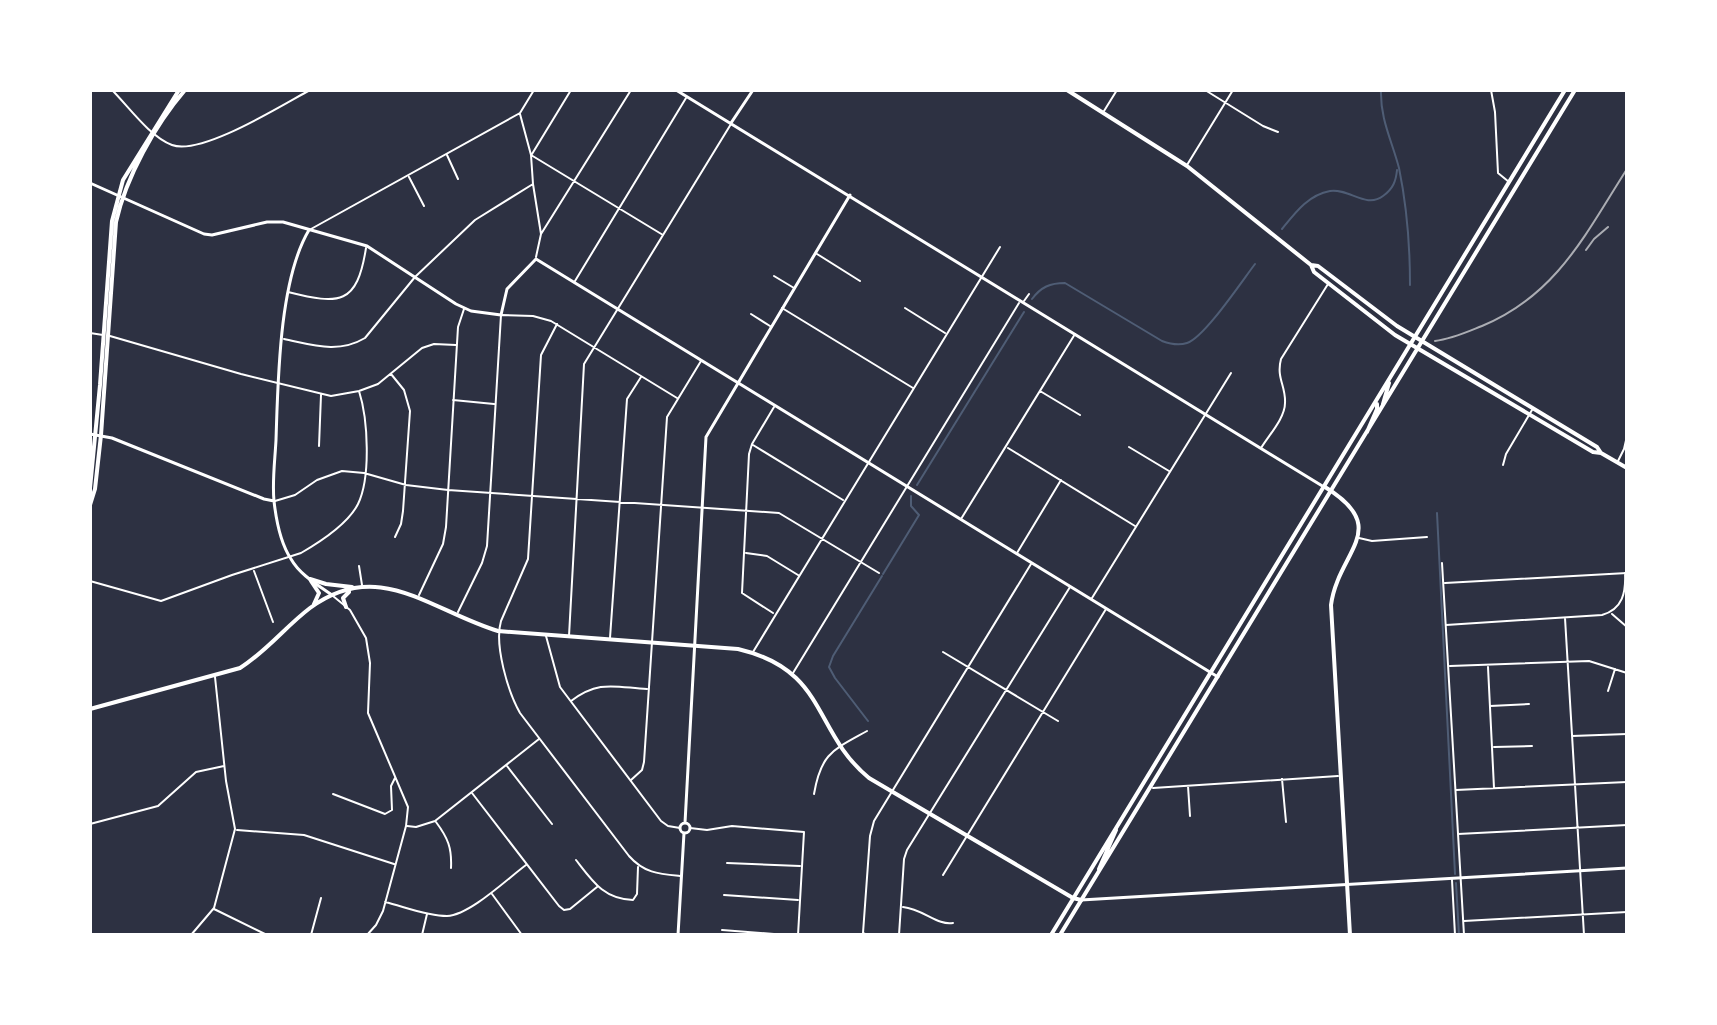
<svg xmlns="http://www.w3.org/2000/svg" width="1717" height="1025" viewBox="0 0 1717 1025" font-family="Figtree,sans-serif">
<rect width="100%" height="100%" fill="#2d3142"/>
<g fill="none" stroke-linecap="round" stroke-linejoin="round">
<!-- stream -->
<path stroke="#4f5d75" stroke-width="2" d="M1381 90C1380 119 1392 141 1399 168 1407 207 1410 245 1410 285
M1282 229C1295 213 1308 195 1330 191 1349 188 1366 209 1383 196 1393 189 1396 181 1397 170
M1032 299C1041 287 1050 283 1065 283L1162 341C1170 344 1178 346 1187 343 1204 338 1242 281 1255 264
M917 485 1024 312
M1437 513 1455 874
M883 574 919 515 911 506V496
M868 721 835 678 829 667 833 656 882 576
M1456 883 1459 935"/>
<!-- minor -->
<path stroke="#fff" stroke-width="2" d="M112 90C129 107 149 136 172 145 201 156 282 105 310 90
M1205 90 1263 126 1278 132
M1300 90H1304
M1491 90 1495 112 1498 173 1509 182
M1104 111 1117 90
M520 114 531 155 533 184 541 234 536 257
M532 154 571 90
M447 155 458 179
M531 155 663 235
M1187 165 1233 90
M409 177 424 206
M311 229 520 113 534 90
M541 234 631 90
M817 254 860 281
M774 276 794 288
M575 281 686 98
M288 292C340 305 357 305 366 248
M1024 301 1029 294
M782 308 913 388
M905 308 945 333
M751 314 770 326
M557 324 541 355 528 559 501 621C494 645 508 692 520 713L629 856C644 873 659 874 680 876
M90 333 103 335
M110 336 241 374 331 396 359 391 378 384 422 348 434 344 456 345
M284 339C313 345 338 354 365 338L415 277 475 220 533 184
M391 374 404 390 410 411 403 511 401 524 395 537
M1040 391 1080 415
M453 400 494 404
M753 445 843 500
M319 446 321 395
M1129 447 1169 471
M1008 448 1135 526
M1261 448C1269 435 1285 418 1285 403 1286 386 1276 378 1281 359L1328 284
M1618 461 1624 449 1627 436
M1503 465 1506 454 1532 410
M275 501 295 495 317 480 342 471 364 473 406 485 448 490 779 513 879 573
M961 519 1075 334
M1359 538 1372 541 1427 537
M746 553 767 556 798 575
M1017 553 1061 480
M1442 563 1464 935
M359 566 362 585
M254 571 273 622
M90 581 161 601 232 575 301 553C320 542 348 524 358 504 371 477 368 419 359 391
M1445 583 1627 573
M419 595 443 544 446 527 458 327 464 309
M333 596 350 610 366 638 370 663 368 713 408 807 406 826 383 911 376 925 367 935
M1092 598 1231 373
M458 612 482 563 487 546 501 315 533 316 551 321 677 398
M773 613 742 593 749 454 752 444 774 407
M1612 614 1627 627
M1565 618 1584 935
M1446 625 1602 615C1623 609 1626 592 1625 573
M546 636 560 687 661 821 668 826 680 828
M569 636 584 364 731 124
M610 638 627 399 641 377
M753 652 1000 247
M943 652 1058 721
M1450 666 1589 661 1627 673
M1488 667 1494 788
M793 673 1019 303
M1608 691 1615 669
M571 701C599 680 614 687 647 689
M1490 706 1529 704
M1572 736 1627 734
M1494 747 1532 746
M507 766 552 824
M1282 779 1286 822
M631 780 642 770 644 762 667 417 701 361
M1188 786 1190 816
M1153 788 1338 776
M1456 790 1627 782
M472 793 559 906 564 910 570 909 597 887
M333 794 385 814 392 810 391 786 395 778
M814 794C821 753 833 750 867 731
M436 822C448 838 452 848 451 868
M90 824 158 806 196 772 224 766
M407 826 416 827 435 821 539 739
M690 828 707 830 732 826 804 832 798 935
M237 830 304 835 394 864
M1458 834 1627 825
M576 860C593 882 604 899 633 900L637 894 638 867
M727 863 800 866
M943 875 1106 609
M1452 880 1455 935
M492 894 522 935
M724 895 798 900
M385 902C405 907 427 916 447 916 470 915 507 879 526 865
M903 907C923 909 938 926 953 923
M214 909 267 935
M1464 921 1627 912
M722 930 786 935
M1316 934V935
M191 935 214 908 235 829 226 781 215 677
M311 935 321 898
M422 935 427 914
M867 935 863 933 870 836 874 821 1031 564
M899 935 904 859 907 850 1070 587"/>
<!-- tertiary -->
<path stroke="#fff" stroke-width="3" d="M676 90 1324 487
M731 123 753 90
M90 183 204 234 212 235 267 222H283L367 246 456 304 471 311 501 315 507 289 536 259 1218 677
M309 230C279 280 278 381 276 440 275 460 272 481 274 501 276 519 281 544 291 559 300 575 318 585 332 595
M90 434 112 438 264 499 274 501
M685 823 706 437 850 195
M680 828a5 5 0 1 1 10 0a5 5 0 1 1-10 0Z
M1081 900 1627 868
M678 935 684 833"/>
<!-- secondary -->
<path stroke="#fff" stroke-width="4" d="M1325 487C1393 529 1338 551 1331 605L1350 935
M310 579 326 584 352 587
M311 581 319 593 314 604
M346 607 343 598 349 592
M90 709 240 668C267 651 285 627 310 608 379 557 431 611 498 631L738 649C828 670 812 731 869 778L1073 898 1081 900"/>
<!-- primary -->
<path stroke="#fff" stroke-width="4" d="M1067 90 1187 166 1311 265 1314 272 1395 335 1593 452 1601 453
M1311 265 1318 266 1397 326 1597 447 1601 453 1627 468
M1383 404 1389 383
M1367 432 1377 409V404
M90 488 100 385 112 221 123 180 179 90
M90 505 95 489 101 435 116 222C126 177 155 125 185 90
M1099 869 1116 830
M1051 935 1565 90
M1060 935 1575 90"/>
<!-- rail -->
<path stroke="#abadb3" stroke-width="2" d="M1586 250 1594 239 1608 227
M1435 341C1452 339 1467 332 1482 326 1557 295 1586 233 1627 169"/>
</g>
<!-- border -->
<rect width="1717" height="1025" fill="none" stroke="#ffffff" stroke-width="184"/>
</svg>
